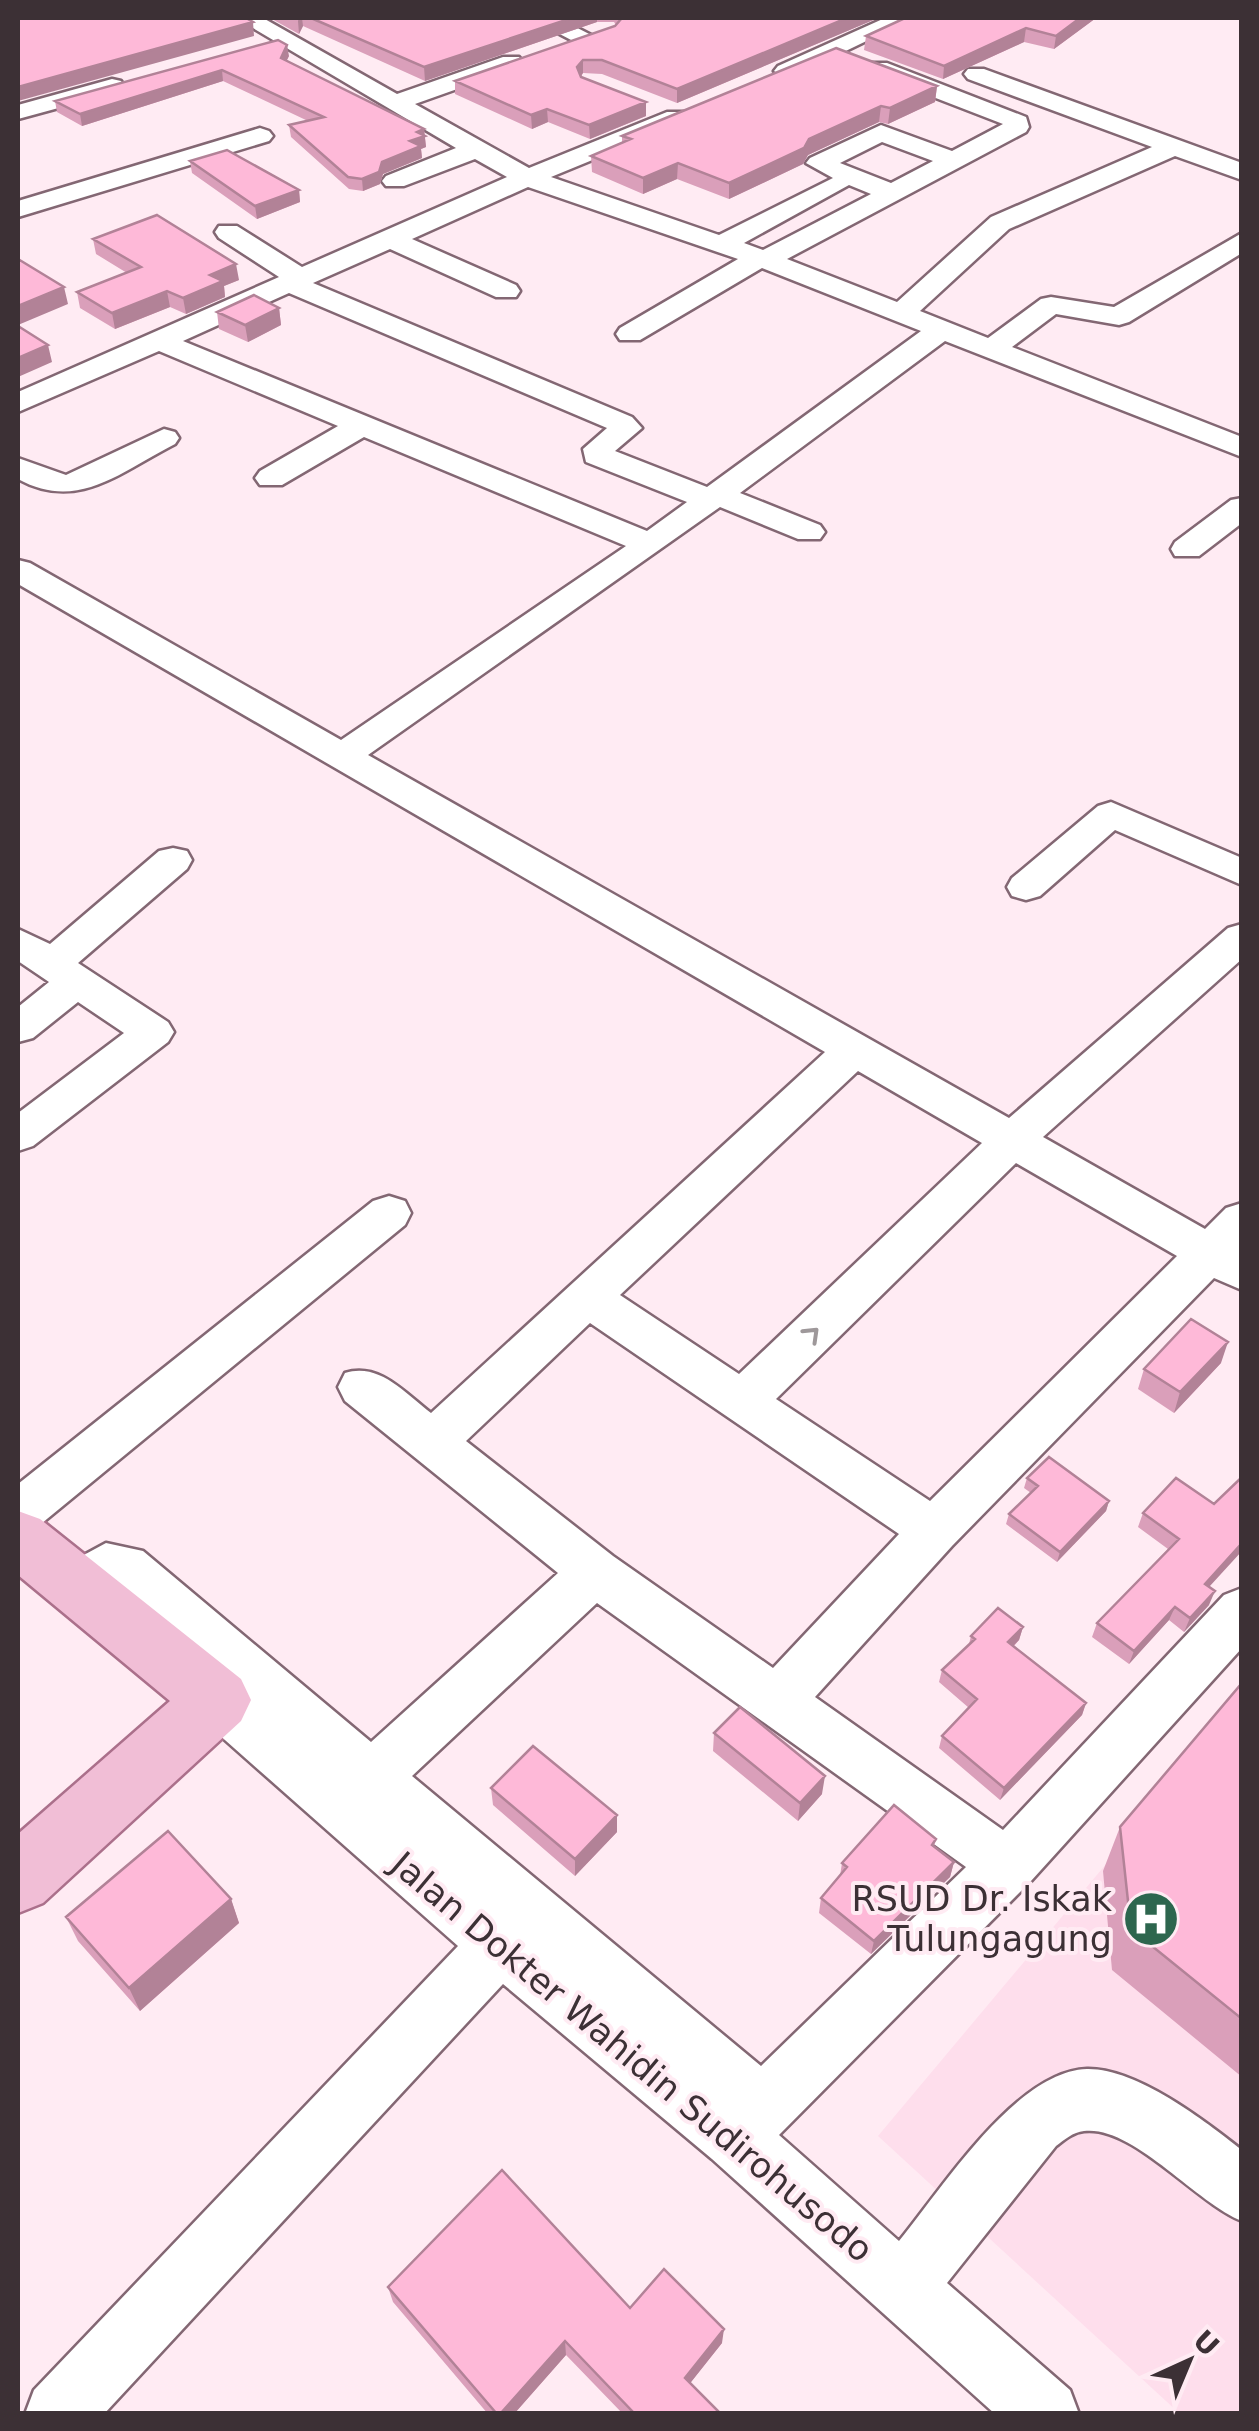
<svg xmlns="http://www.w3.org/2000/svg" width="1259" height="2431" viewBox="0 0 1259 2431" font-family="'DejaVu Sans',sans-serif">
<rect width="100%" height="100%" fill="#ffebf3"/>
<!-- built -->
<path fill="#fedeec" d="M1241 1703V2413H1179L878 2136Z"/>
<g fill="none" stroke-linecap="round" stroke-linejoin="round">
<!-- minor casing -->
<g stroke="#836773" stroke-width="5">
<path id="minor" d="M236 18H263L397 94 503 57H519L523 62 519 67 415 104 529 168 667 112H685L688 117 685 122 551 177 719 235 833 178 806 163 810 158 881 125 952 151 1003 124 871 73 867 68 871 63H887L1026 117 1029 127 1026 132 787 259 897 302 991 217 1152 147 968 79 964 74 968 69H984L1242 163V180L1175 156 1009 229 920 311 988 338 1041 299 1051 297 1114 307 1242 233V253L1129 322 1119 325 1056 314 1012 347 1242 437V457L945 341 740 493 820 525 825 532 820 539H798L720 507 368 755 1009 1118 1228 928 1242 924V959L1043 1137 1205 1229 1226 1208 1242 1203V1290L1214 1278 952 1546 815 1697 1003 1830 1224 1595 1242 1588V1648L1031 1881 779 2135 899 2241C941 2190 1016 2071 1087 2069 1136 2068 1204 2120 1242 2150V2221C1196 2203 1133 2125 1084 2131 1073 2132 1064 2140 1056 2146L947 2283 1070 2390 1079 2414H995L712 2159 503 1984 104 2414H25L34 2390 458 1946 199 1717 191 1700 199 1683 216 1677 113 1588 76 1608 58 1601 50 1585 58 1569 106 1543 143 1551 371 1742 558 1573 345 1401 338 1387 345 1373C379 1362 405 1393 431 1413L825 1052 18 584V560L30 563 341 740 626 546 364 437 282 485H260L255 478 260 471 338 426 159 351 18 412V392L279 277 219 238 215 232 219 226H237L302 267 507 177 475 159 404 186H386L382 181 386 176 456 148ZM882 142 933 161 891 183 840 163ZM849 185 871 194 763 250 744 243ZM528 187 738 259 620 328 616 334 620 340H640L762 268 921 331 707 487 615 451 642 428 632 417 313 283 390 249 496 297H516L520 291 516 285 412 239ZM289 293 607 428 583 449 586 462 687 502 647 531 183 341ZM858 1071 982 1143 739 1374 620 1295ZM1016 1163 1177 1256 930 1501 776 1399ZM590 1323 899 1534 773 1668 613 1556 466 1441ZM597 1603 966 1867 761 2066 412 1776Z
M529 18H558L595 37 591 42H575Z
M885 18H914L794 76 786 78 774 71 778 66Z
M112 79 121 81 124 86 121 91 18 119V105Z
M260 128 269 131 273 136 269 141 18 217V201Z
M164 429 175 432 179 438 175 444C120 472 78 512 18 479V458L66 475Z
M1242 498V523L1199 556H1175L1171 549 1175 542 1231 500Z
M1111 802 1242 858V885L1115 830 1040 896 1026 900 1012 896 1007 887 1012 878 1098 806Z
M173 848 187 851 192 860 187 869 78 963 168 1022 174 1032 168 1042 33 1146 18 1151V1113L124 1033 78 1002 33 1038 18 1042V1007L49 982 18 961V929L50 944 159 851Z
M389 1196 405 1201 411 1213 405 1225 36 1528 18 1534V1484L373 1201Z"/>
</g>
<!-- major casing -->
<g stroke="#ab708b" stroke-width="5">
<path id="major" d="M18 1511 40 1519 241 1679 251 1700 241 1721 43 1903 18 1913V1834L170 1701 18 1575Z"/>
</g>
<!-- minor -->
<use href="#minor" fill="#fff" fill-rule="evenodd"/>
<!-- major -->
<use href="#major" fill="#f1bed6" fill-rule="evenodd"/>
</g>
<!-- wall -->
<path fill="#da9fba" d="M270 18H878L677 103 602 74 583 73 581 77 646 102V116L590 139 548 122 532 129 455 94V81L615 26 616 25 614 22H597L425 81 303 26 299 34Z
M905 18H1096L1054 49 1024 42 943 79 864 50 866 36Z
M289 56 286 61 424 129 426 147 421 149 422 158 383 174 380 184 363 191 349 189 291 137 289 125 308 121 223 81 82 126 57 112 55 101Z
M937 86 935 102 888 124 879 122 808 155 803 164 729 199 677 179 643 194 592 172 591 156 622 143V136Z
M190 161 299 190 300 202 257 219 192 173Z
M93 239 239 280 224 286 225 297 186 314 170 307 115 329 80 308 77 292 127 273 96 254Z
M279 308 281 325 248 342 219 329 217 312Z
M1221 1363 1174 1413 1138 1389 1144 1369Z
M1027 1478 1109 1501 1106 1511 1057 1562 1006 1524 1009 1514 1031 1493 1024 1488Z
M1214 1504 1209 1587V1605L1184 1632 1169 1620 1129 1664 1092 1637 1097 1623 1168 1549 1138 1527 1143 1513Z
M1023 1627 1019 1640 1014 1646 1086 1703 1082 1715 1000 1800 939 1748 942 1736 969 1708 939 1682 942 1670 969 1644 971 1636Z
M1242 1683V2077L1112 1970 1103 1871 1120 1827Z
M714 1733 822 1794 798 1821 713 1751Z
M491 1788 617 1815V1832L575 1876 493 1805Z
M936 1839 934 1846 954 1862 950 1877 871 1954 819 1913 821 1898 840 1876 842 1863Z
M231 1899 239 1923 140 2011 78 1941 66 1917Z
M388 2287 630 2308 722 2343 690 2383 721 2414H623L566 2355 514 2414H488L393 2302Z"/>
<!-- shaded-wall -->
<path fill="#b28297" d="M299 18H302L303 26 299 34 298 21Z
M572 18H597V22L425 81 424 67Z
M847 18H878L677 103V89Z
M1080 18H1096L1054 49 1056 36Z
M253 22 254 36 18 101V87Z
M1026 28 1024 42 943 79 944 66Z
M287 45 289 56 282 70 281 58Z
M583 60V73L577 80V67Z
M222 70 223 81 82 126 80 114Z
M937 86 935 102 888 124 890 108Z
M646 102V116L590 139 589 125Z
M881 106 879 122 808 155 803 164 729 199V183L809 139Z
M547 109 548 122 532 129 531 115Z
M424 129 426 147 421 149 422 158 383 174 380 184 363 191 362 179 410 141 417 132Z
M678 163 677 179 643 194V178Z
M299 190 300 202 257 219 255 206Z
M236 264 239 280 224 286 225 297 186 314 183 298 210 275Z
M64 287 68 304 18 325V306Z
M167 291 170 307 115 329 112 313Z
M279 308 281 325 248 342 245 325Z
M48 345 52 362 18 377V358Z
M1228 1342 1221 1363 1174 1413 1180 1392Z
M1109 1501 1106 1511 1057 1562 1060 1552Z
M1242 1543V1551L1199 1598 1205 1584Z
M1215 1591 1209 1605 1184 1632 1190 1618Z
M1175 1607 1169 1620 1129 1664 1134 1651Z
M1023 1627 1019 1640 1005 1654 1008 1642Z
M1086 1703 1082 1715 1000 1800 1004 1788Z
M825 1776 822 1794 798 1821 800 1803Z
M617 1815V1832L575 1876V1859Z
M954 1862 950 1877 871 1954 874 1941Z
M231 1899 239 1923 140 2011 129 1988Z
M724 2329 722 2343 684 2391 685 2378Z
M565 2341 566 2355 514 2414H500Z"/>
<!-- building -->
<path fill="#feb9d8" stroke="#b28297" stroke-width="2.5" d="M18 18H246L253 22 18 87Z
M311 18H572L424 67Z
M622 18H847L677 89 602 60H583L577 67 581 77 646 102 589 125 547 109 531 115 455 81 615 26Z
M905 18H1080L1056 36 1026 28 944 66 866 36Z
M278 40 287 45 281 58 424 129 417 132 425 136 410 141 421 146 382 162 379 172 362 179 348 177 289 125 324 117 222 70 80 114 55 101Z
M836 48 937 86 890 108 881 106 809 139 804 148 729 183 678 163 643 178 591 156 631 139 622 136Z
M227 150 299 190 255 206 190 161Z
M157 215 236 264 210 275 223 281 183 298 167 291 112 313 77 292 141 267 93 239Z
M18 259 64 287 18 306Z
M254 295 279 308 245 325 217 312Z
M18 326 48 345 18 358Z
M1191 1319 1228 1342 1180 1392 1144 1369Z
M1049 1457 1109 1501 1060 1552 1009 1514 1038 1486 1027 1478Z
M1242 1477V1543L1205 1584 1215 1591 1190 1618 1175 1607 1134 1651 1097 1623 1179 1539 1143 1513 1176 1478 1214 1504Z
M998 1608 1023 1627 1008 1642 1086 1703 1004 1788 942 1736 977 1699 942 1670 975 1639 971 1636Z
M1242 1683V2019L1131 1929 1120 1827Z
M740 1707 825 1776 800 1803 714 1733Z
M533 1746 617 1815 575 1859 491 1788Z
M894 1805 936 1839 932 1845 954 1862 874 1941 821 1898 847 1867 842 1863Z
M168 1831 231 1899 129 1988 66 1917Z
M502 2170 630 2308 664 2269 724 2329 685 2378 721 2414H635L565 2341 500 2414H497L388 2287Z"/>
<!-- one-way arrows -->
<defs><path id="oneway-chevron" d="M-2-3.5L2.5 0L-2 3.5" fill="none" stroke-width="1.6" stroke-linecap="round" stroke-linejoin="round" transform="scale(2.5)"/></defs>
<use stroke="#9e989a" href="#oneway-chevron" transform="translate(812 1334) rotate(-44)"/>
<!-- icons -->
<defs>
<g id="hospital-disc" transform="scale(2.875)"><circle r="9.5" fill="#2d664e" stroke="#ffebf3"/><path d="M-5-5h3v3.5h4V-5h3V5h-3V1.5h-4V5h-3Z" fill="#fff"/></g>
</defs>
<g fill-rule="evenodd">
<use href="#hospital-disc" x="1151" y="1919"/>
</g>
<g text-anchor="middle" dominant-baseline="central" stroke-width="8" stroke-linejoin="round" paint-order="stroke">
<!-- near-poi labels -->
<g font-size="35" fill="#3c3035" stroke="#ffebf3" text-anchor="end">
<text x="1112" y="1899">RSUD Dr. Iskak<tspan x="1112" dy="40">Tulungagung</tspan></text>
</g>
<!-- near-street labels -->
<g font-size="35" fill="#3c3035" stroke="#ffebf3">
<text transform="translate(632 2057) rotate(40)">Jalan Dokter Wahidin Sudirohusodo</text>
</g>
</g>
<!-- border -->
<rect width="1259" height="2431" fill="none" stroke="#3c3035" stroke-width="40"/>
<!-- north arrow -->
<g transform="translate(1189 2361) rotate(44)" stroke="#ffebf3" stroke-width="8" paint-order="stroke">
<path d="M0-8L18 38L0 25L-18 38Z" fill="#3c3035"/>
<text y="-15" font-size="28" font-weight="bold" text-anchor="middle" fill="#3c3035">U</text>
</g>
</svg>
